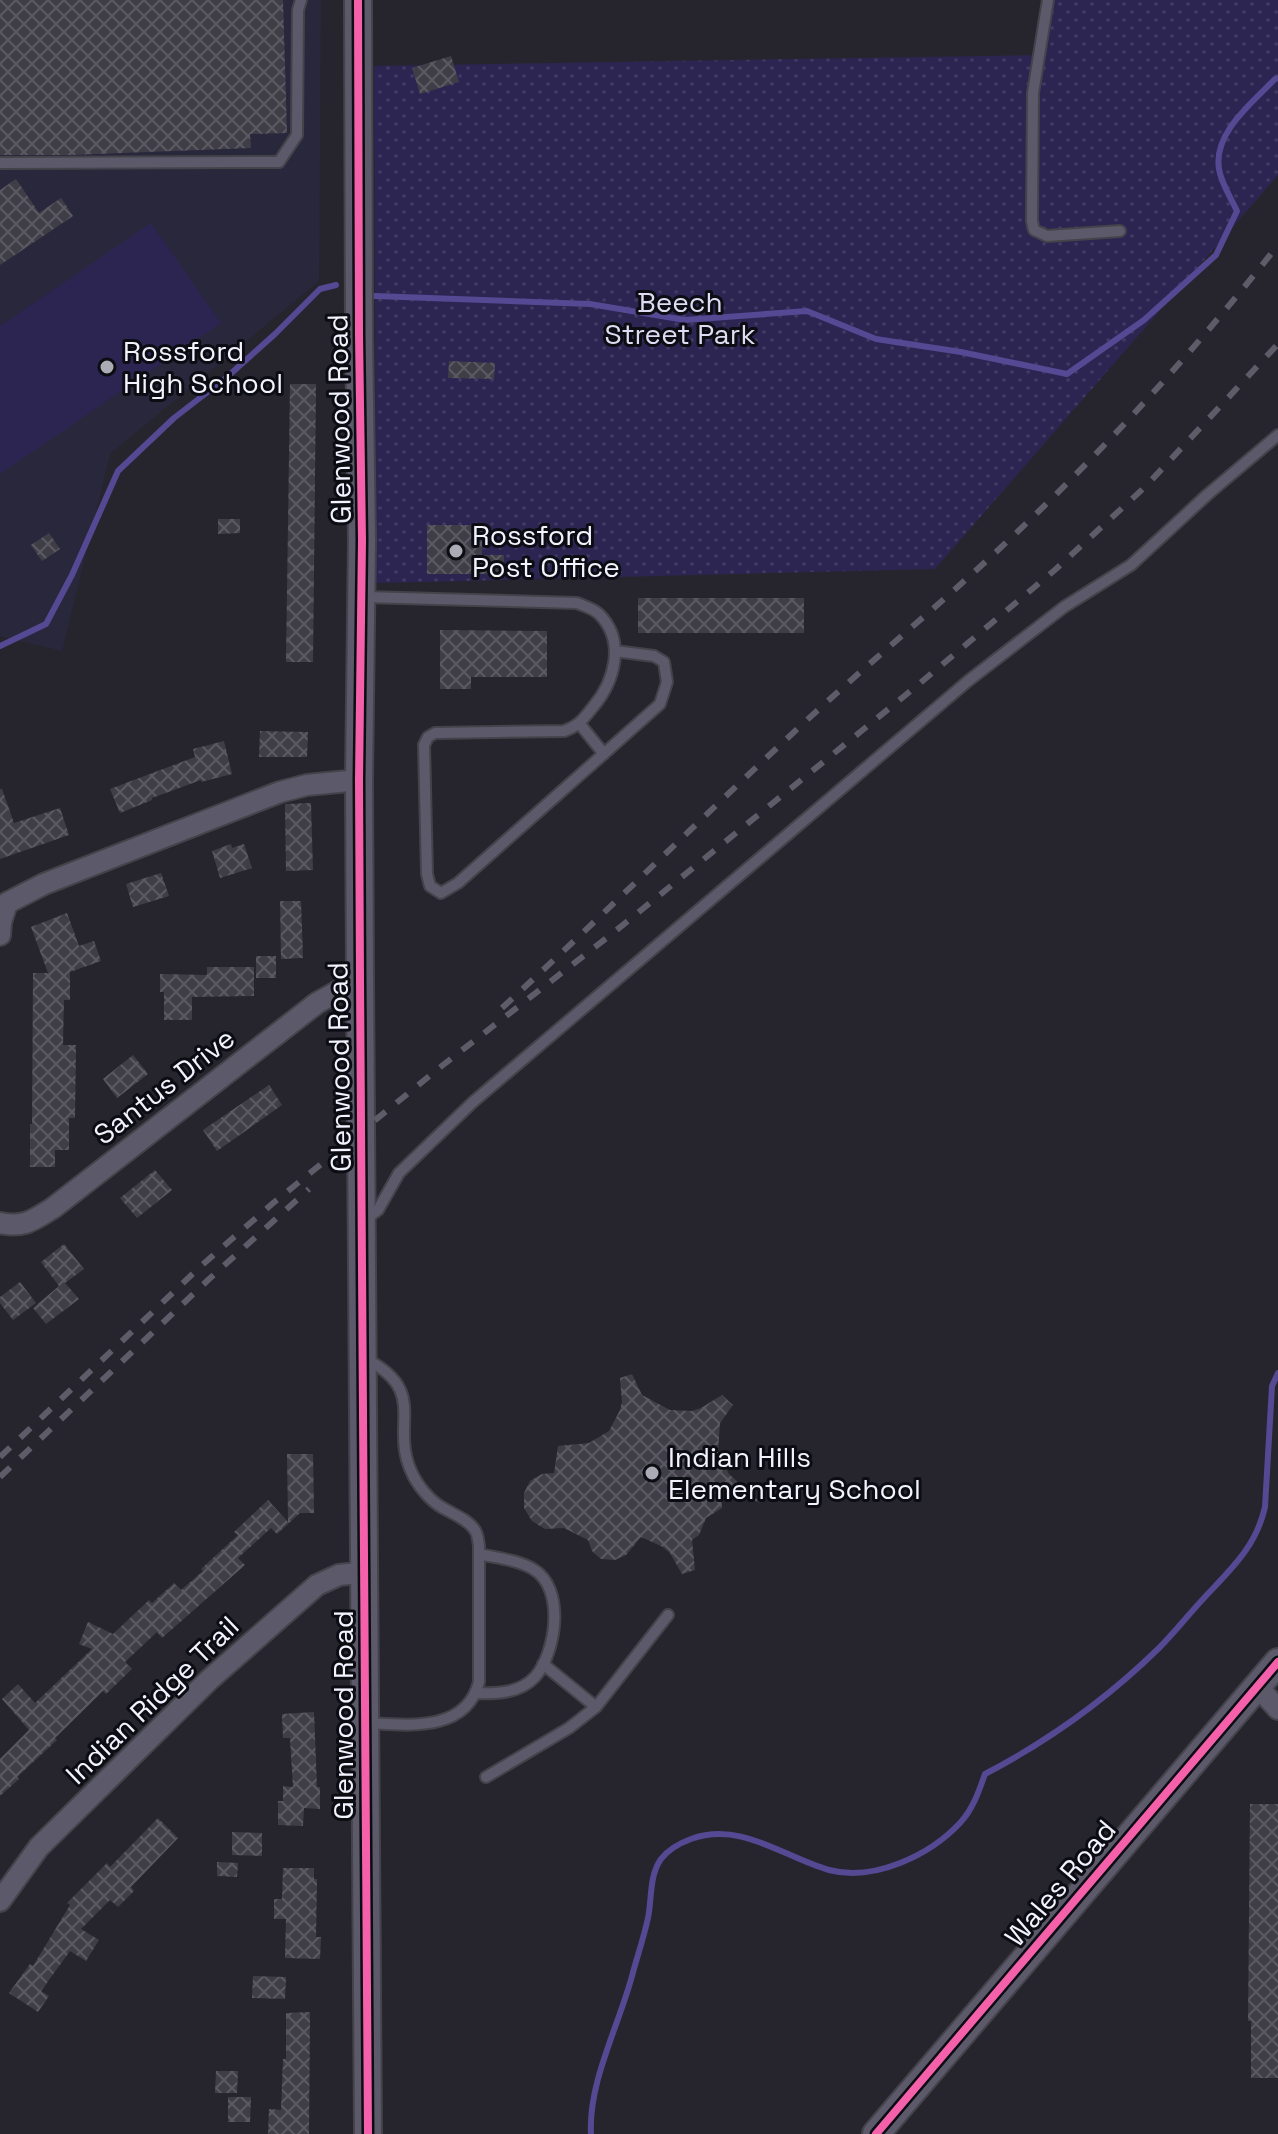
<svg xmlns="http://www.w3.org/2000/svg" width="1278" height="2134" viewBox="0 0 1278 2134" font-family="'Space Grotesk',sans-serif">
<defs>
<pattern id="park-dots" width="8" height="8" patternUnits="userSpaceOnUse" patternTransform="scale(2)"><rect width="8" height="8" fill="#2c2451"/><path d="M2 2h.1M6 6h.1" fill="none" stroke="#413a62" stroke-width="1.8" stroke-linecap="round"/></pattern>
<pattern id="building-cross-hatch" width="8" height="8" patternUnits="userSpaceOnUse" patternTransform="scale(2)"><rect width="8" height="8" fill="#3f3e47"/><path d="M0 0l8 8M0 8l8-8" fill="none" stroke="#5b5a63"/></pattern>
</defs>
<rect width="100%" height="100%" fill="#26252e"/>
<!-- built -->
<path fill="#29273c" d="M0 0H321L319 281 110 454 62 651 0 636Z"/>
<!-- grass -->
<path fill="#2c2451" d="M151 223 221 323 0 474V326Z"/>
<!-- park -->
<path fill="url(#park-dots)" d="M1046 0H1278V175L935 569 376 583 374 66 1042 55Z"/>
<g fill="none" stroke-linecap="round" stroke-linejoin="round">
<!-- stream -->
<path stroke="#544992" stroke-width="6" d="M375 296 590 304 685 320 807 311 876 339 961 352 1067 374 1144 320 1216 255 1237 211C1231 198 1221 183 1219 169 1213 133 1252 103 1275 79L1278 78
M0 646 46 624 72 575 118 471 174 418 227 377 275 334 320 289 336 285
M591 2134C588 2083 619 2025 632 1976 637 1957 644 1937 648 1918 652 1899 649 1876 661 1859 668 1850 680 1843 691 1839 741 1821 783 1857 829 1870 874 1882 930 1855 960 1823 973 1809 979 1791 985 1774 1048 1741 1108 1698 1159 1648 1175 1632 1189 1614 1204 1598 1231 1569 1256 1547 1265 1507L1272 1386 1278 1373"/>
</g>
<!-- building -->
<path fill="url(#building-cross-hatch)" d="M0 0H283L287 133 250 134 251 148 70 155H0Z
M451 56 459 82 420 94 412 68Z
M16 179 39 213 61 198 73 216 0 265V190Z
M449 361 495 363 494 379 448 378Z
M290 384H316L313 662H286Z
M218 519H240V533L218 534Z
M427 525H482V555H504V574H427Z
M49 533 60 549 42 561 31 545Z
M638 598H804V633H638Z
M440 630 547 631V677H471V689H440Z
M260 731 308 732 307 757H259Z
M224 741 232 774 201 782V780L152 798V800L120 813 110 789 195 757 193 749Z
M0 789H2L14 823 60 808 69 835 0 859Z
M311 803 313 870 286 871 285 804Z
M231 844 232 848 244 844 252 868 220 878 212 851Z
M161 873 169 896 133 907 126 884Z
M280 901H301L303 958 281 959Z
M67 913 79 946 94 941 101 961 70 972V1000H64L63 1045H76L75 1118H69V1150H55V1167H30V1124H32L33 973H48L31 927Z
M256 956H276V978H256Z
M207 967H254V996L192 997V1020H164V992H160V974L207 975Z
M133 1055 148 1074 117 1098 103 1079Z
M269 1085 282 1105 217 1151 203 1130Z
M155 1170 172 1190 137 1218 120 1198Z
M64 1244 84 1269 65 1283 79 1299 46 1324 33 1308 59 1286 41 1262Z
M20 1282 36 1303 13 1320 0 1303V1297Z
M632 1374 642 1395 670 1410 692 1411 701 1408 722 1395 733 1405 720 1423 718 1453 729 1474 761 1503 720 1489 722 1508 706 1518 699 1535 692 1540 695 1570 682 1574 670 1553 663 1547 641 1537 626 1555 615 1560 601 1559 592 1551 588 1540 564 1528 545 1529 532 1521 524 1508V1493L530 1481 542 1474 554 1473 558 1446 589 1443 609 1431 620 1410 622 1402 620 1378Z
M287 1454H313L314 1513H300L277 1534 271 1528 238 1558 245 1565 162 1638 157 1632 125 1662 132 1669 106 1694 103 1691 55 1738 57 1740 17 1777 19 1779 0 1796V1759L29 1730 2 1699 18 1684 35 1703 92 1649 79 1644 88 1622 113 1634 149 1600 152 1603 174 1583 181 1590 203 1571 201 1569 238 1535 234 1532 268 1500 288 1522Z
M314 1712 317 1787H320V1809L304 1808 303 1826 278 1825V1801H283V1786L293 1787 290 1738H283L282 1714Z
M1250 1804H1278V2078H1251V2021H1248Z
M158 1818 178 1838 131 1887 134 1891 118 1907 110 1900 81 1929 99 1940 86 1961 70 1951 41 1991 49 1996 38 2012 9 1993 30 1964 33 1966 70 1905 67 1903 107 1863 110 1867Z
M232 1832 262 1833V1856L232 1855Z
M217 1862 238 1863 237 1877 217 1876Z
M283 1868H314V1879H317L316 1937H321L320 1959 285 1958 286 1919H274V1899H282Z
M253 1976 286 1977 285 1999 252 1998Z
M310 2012 309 2134H268L269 2109 281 2110 283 2059H286V2013Z
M216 2071H238L237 2093H215Z
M228 2097H251L250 2122H228Z"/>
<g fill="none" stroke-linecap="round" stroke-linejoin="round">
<!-- service casing -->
<g stroke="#44434a" stroke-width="14">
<path id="service" d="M1048 0 1033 93 1032 221 1034 230 1047 236 1120 231
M0 163 279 162 297 135 298 10 301 0
M364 597 577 603C584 606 594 609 599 614 626 641 615 681 593 707 583 719 579 726 564 731L435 733 428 737 424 745 427 874 430 886 441 893 458 883 660 704 667 682 664 662 654 656 615 651
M579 723 604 754
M366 1219 378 1210 399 1173 473 1102 968 681 1064 607 1131 565 1207 495 1278 435
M366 1359C429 1392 390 1423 411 1471 417 1485 430 1501 443 1508 453 1514 467 1519 474 1529 478 1533 478 1540 479 1546V1682C466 1733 407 1725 367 1723
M543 1664 596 1707
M476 1693C497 1694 520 1693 535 1677 556 1653 566 1588 533 1569 518 1560 497 1558 479 1554
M486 1777 569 1728 596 1707 668 1615"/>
</g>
<!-- minor casing -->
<g stroke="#44434a" stroke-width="24">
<path id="minor" d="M0 935 1 922 7 903 44 884 280 792 307 785 359 780
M0 1223C25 1228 33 1220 53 1208L317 1003 360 979
M1257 1686 1278 1709
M0 1901 39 1847 209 1680 317 1585 339 1575 365 1572"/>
</g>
<!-- tertiary casing -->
<g stroke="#44434a" stroke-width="30">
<path id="tertiary" d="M358 0 359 335 362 540 359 780 360 979 368 2134
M876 2134 1278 1662"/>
</g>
<!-- service -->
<use href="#service" stroke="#5c5a6a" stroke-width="10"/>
<!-- minor -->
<use href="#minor" stroke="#5c5a6a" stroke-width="20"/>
<!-- tertiary -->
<use href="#tertiary" stroke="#5c5a6a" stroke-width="26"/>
<!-- rail -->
<path stroke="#5d5c68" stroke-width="6" stroke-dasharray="14 14" stroke-linecap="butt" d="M502 1008C609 910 712 807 819 709 877 656 938 606 996 552 1098 457 1192 354 1278 245
M0 1457 202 1265 272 1204 443 1065 613 933 913 689 1056 569 1146 486 1278 344
M0 1477 208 1280 309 1189"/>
<!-- cycleway casing -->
<g stroke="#0c0c13" stroke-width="13">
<path id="cycleway" d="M358 0 359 335 362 540 359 780 360 979 368 2134
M876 2134 1278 1662"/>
</g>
<!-- cycleway -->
<use href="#cycleway" stroke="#f560ab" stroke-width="8"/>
</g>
<!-- markers -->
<g fill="#ababb6" stroke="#0c0c13" stroke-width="3">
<circle cx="107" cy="367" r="8"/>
<circle cx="456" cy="551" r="8"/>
<circle cx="652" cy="1473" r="8"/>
</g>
<g text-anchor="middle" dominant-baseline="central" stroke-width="6" stroke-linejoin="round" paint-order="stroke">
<!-- park labels -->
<g font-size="28" fill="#dedcf3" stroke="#0c0c13">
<text x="680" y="302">Beech<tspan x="680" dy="32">Street Park</tspan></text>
</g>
<!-- poi labels -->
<g font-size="28" fill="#f3f3ff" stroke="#0c0c13" text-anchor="start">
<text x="123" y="351">Rossford<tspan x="123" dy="32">High School</tspan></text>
<text x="472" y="535">Rossford<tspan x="472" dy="32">Post Office</tspan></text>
<text x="668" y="1457">Indian Hills<tspan x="668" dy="32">Elementary School</tspan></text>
</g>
<!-- street labels -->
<g font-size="28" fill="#f3f3ff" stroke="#0c0c13">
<text transform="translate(339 419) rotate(-91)">Glenwood Road</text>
<text transform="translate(339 1067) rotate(-91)">Glenwood Road</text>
<text transform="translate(164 1086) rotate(-38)">Santus Drive</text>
<text transform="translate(152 1700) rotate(-44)">Indian Ridge Trail</text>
<text transform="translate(343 1715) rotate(-90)">Glenwood Road</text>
<text transform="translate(1060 1883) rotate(-50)">Wales Road</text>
</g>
</g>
</svg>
